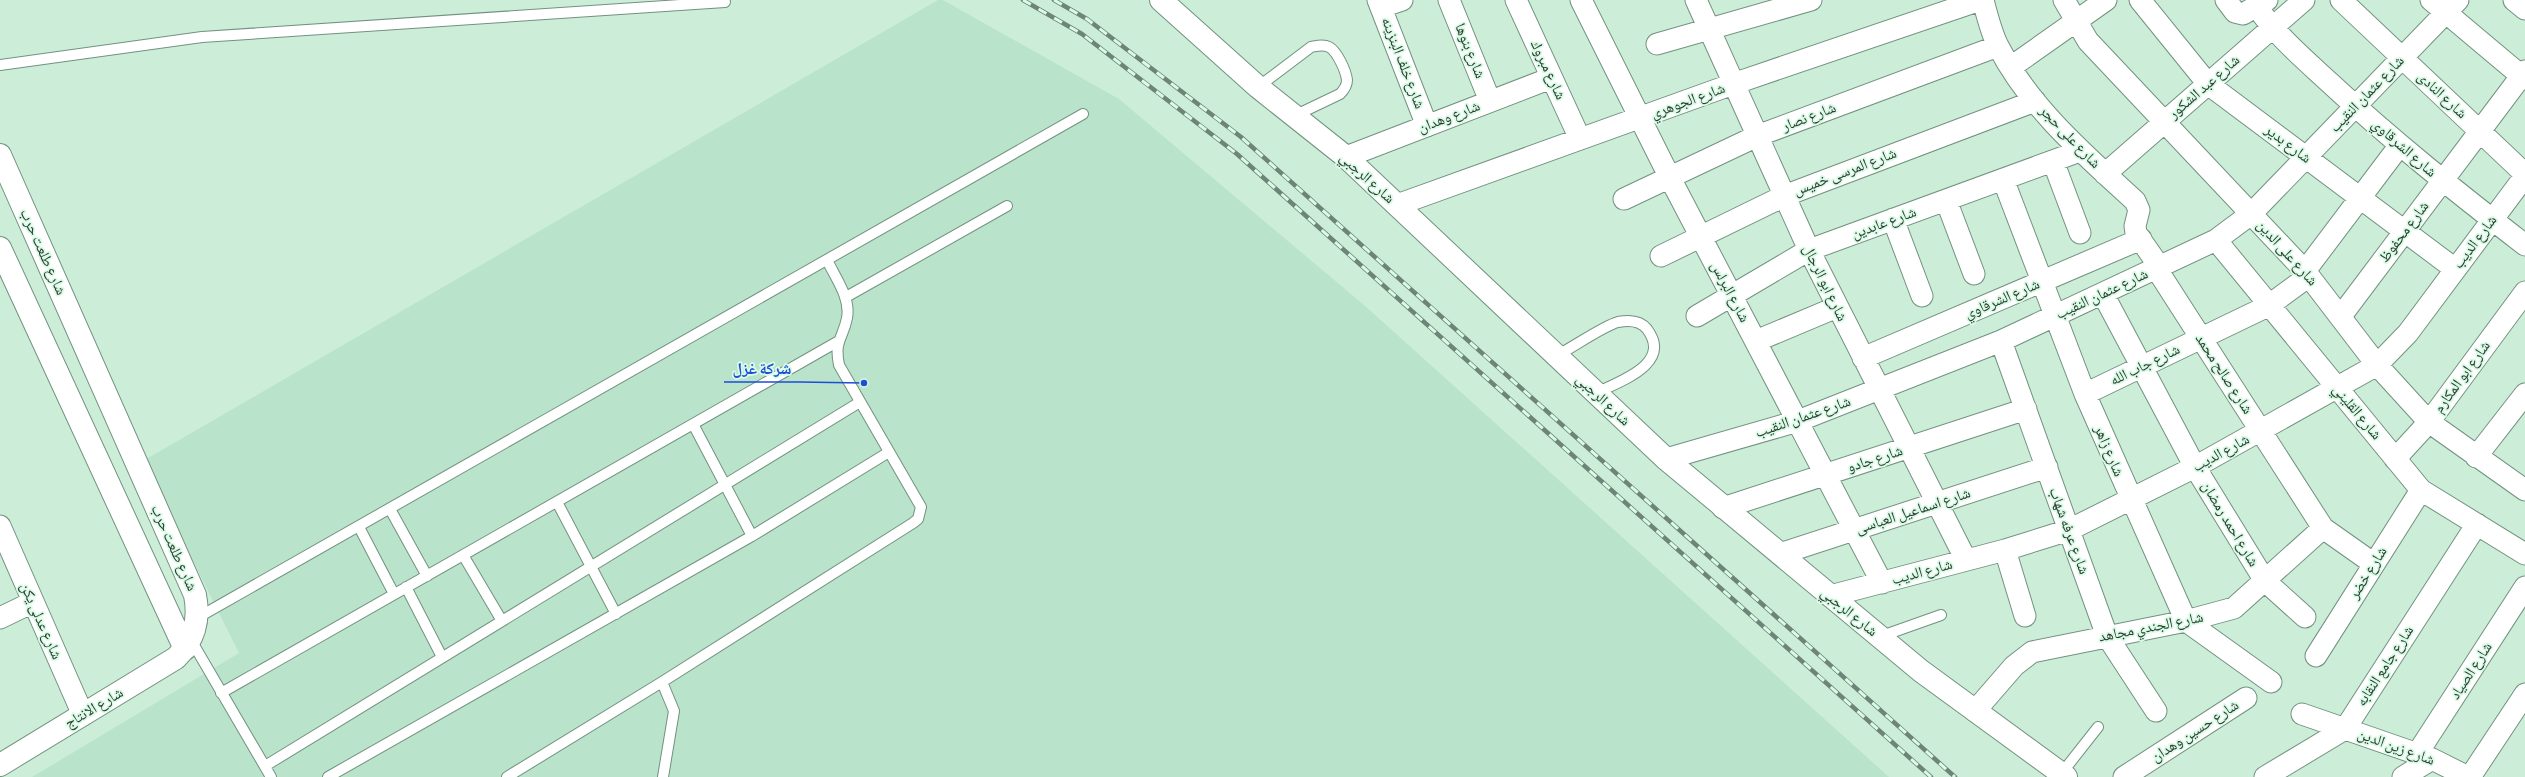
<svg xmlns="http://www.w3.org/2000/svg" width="2525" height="777" viewBox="0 0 2525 777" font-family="'Sofia Sans Condensed','Noto Naskh Arabic',sans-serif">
<rect width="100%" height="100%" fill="#cceed9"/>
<!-- built -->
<path fill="#b9e3ca" d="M938 0H943L1119 99 1364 305 1889 777H32L239 653 143 461Z"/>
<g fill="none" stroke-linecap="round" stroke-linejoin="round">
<!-- lane casing -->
<g stroke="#72927f" stroke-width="12">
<path id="lane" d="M0 65 202 37 725 2
M1258 87 1311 47C1317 46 1323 44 1329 47 1337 51 1346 71 1347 80 1347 86 1344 90 1340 94L1294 116
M846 297 1007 206
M1556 356C1572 348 1603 326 1618 322 1628 320 1640 320 1647 329 1673 364 1620 381 1596 393
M693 424 752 536
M557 502 616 614
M390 509 427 576
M359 527 394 594
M463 555 502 621
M406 587 442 657
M197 618 1083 114
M1879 637 1941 615
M191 640 271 777
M662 682 913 523 918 519 921 507 839 365C834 340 843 339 847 318 851 298 835 277 827 260
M221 693 837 342
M265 766 860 402
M2061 774 2098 727
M328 777 752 536 889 452
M507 777 662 682 674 711 663 777"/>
</g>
<!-- street casing -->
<g stroke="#72927f" stroke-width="23">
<path id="street" d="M1378 0 1427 126
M1449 0 1490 101
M1516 0 1580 139
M1581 0 1670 178 1882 583
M1696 0 1809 250 1966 560
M1983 0C1987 15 1991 32 1998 46 2030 108 2085 155 2135 201L2139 210 2135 226 2136 233 2159 266
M2064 0 2088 41 2305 271 2377 365 2429 422 2525 490
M2140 0 2208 84 2455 269
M2226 0 2235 12 2243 14 2267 0
M2341 0 2525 174
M2431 0 2525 79
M2514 0 2525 9
M1381 7 1402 0
M2257 7C2277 36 2303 58 2329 82 2391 140 2458 193 2525 245
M1657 44 1811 0
M2011 67 2106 0
M1346 157 1551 78
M2053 161 2080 233
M2105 174 2304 0
M2003 179 2085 394 2186 621 2271 682
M1624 199 1757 136 1998 46
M1946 200 1974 274
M1397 205 1733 84 1980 0
M1893 219 1922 296
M2216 240 2421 490 2525 554
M1661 256 1784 196 2035 101
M2156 268 2323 528 2374 564
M2305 271 2400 145
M2103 294 2195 467 2265 581 2305 617
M1697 316 1809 250 2080 151
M2341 316 2525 71
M1756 341 1837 307
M2001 341 2107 636 2156 711
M1863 358 2141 239
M2085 394 2268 306 2309 276
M2476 457 2525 394
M1666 459 1798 421 2001 341 2216 240 2251 214 2458 0
M2395 459 2429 422 2525 292
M1723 508 2026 409
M0 526 83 715
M2005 550 2025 616
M1780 554 2047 467
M1830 596 2005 550 2069 530 2195 467 2377 365 2408 333 2525 176
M0 618 33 602
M2316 656 2421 490
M1975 711 2014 666 2032 652 2186 621 2234 608 2323 528
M2302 714 2432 759 2468 777
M2417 754 2525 587
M2124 777 2246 698
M2265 777 2345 729 2477 524
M2403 777 2432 759
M2470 777 2525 694"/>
</g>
<!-- secondary casing -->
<g stroke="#72927f" stroke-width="24">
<path id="secondary" d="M1161 0 1258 87 1346 157 1666 459 1921 671 2066 777
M0 155 195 595C200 621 194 640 176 658L0 765
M0 248 185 649"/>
</g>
<!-- lane -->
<use href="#lane" stroke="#fff" stroke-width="10"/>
<!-- street -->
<use href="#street" stroke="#fff" stroke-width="21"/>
<!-- secondary -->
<use href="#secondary" stroke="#fff" stroke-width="22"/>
<!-- rail casing -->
<g stroke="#6e8476" stroke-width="4.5">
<path id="rail" d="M1023 0 1082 34 1237 154 1931 777
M1054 0 1087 19 1241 137 1955 777"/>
</g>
<!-- rail -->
<use href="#rail" stroke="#d9fbe6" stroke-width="3" stroke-dasharray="9" stroke-linecap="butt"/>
</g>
<g text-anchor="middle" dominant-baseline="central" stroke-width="3.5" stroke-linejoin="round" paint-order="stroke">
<!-- street labels -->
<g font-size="15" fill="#2d3b32" stroke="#d9fbe6">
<text transform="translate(1470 51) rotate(68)">شارع بنوها</text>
<text transform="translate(1403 63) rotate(69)">شارع خلف البنزينه</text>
<text transform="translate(1548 70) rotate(65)">شارع مبروك</text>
<text transform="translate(2204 87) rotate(-41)">شارع عبد الشكور</text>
<text transform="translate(2367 94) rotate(-46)">شارع عثمان النقيب</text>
<text transform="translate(2442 95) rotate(43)">شارع النادى</text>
<text transform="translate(1688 101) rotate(-20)">شارع الجوهري</text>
<text transform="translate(1449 117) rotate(-21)">شارع وهدان</text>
<text transform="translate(1809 117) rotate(-21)">شارع نصار</text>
<text transform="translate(2070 137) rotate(46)">شارع على حجر</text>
<text transform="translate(2288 144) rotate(37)">شارع بدير</text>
<text transform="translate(2404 148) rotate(41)">شارع الشرقاوي</text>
<text transform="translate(1845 172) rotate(-21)">شارع المرسى خميس</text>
<text transform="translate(1367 178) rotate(42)">شارع الرجبي</text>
<text transform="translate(1884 223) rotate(-20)">شارع عابدين</text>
<text transform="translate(2404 232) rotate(-53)">شارع محفوظ</text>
<text transform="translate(2475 242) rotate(-53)">شارع الديب</text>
<text transform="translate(43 252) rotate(66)">شارع طلعت حرب</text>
<text transform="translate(2287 253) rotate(48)">شارع على الدين</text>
<text transform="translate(1825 283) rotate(64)">شارع ابو الرجال</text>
<text transform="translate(1730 292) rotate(62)">شارع البرلس</text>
<text transform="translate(2102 294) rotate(-25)">شارع عثمان النقيب</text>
<text transform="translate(2002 299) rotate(-23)">شارع الشرقاوي</text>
<text transform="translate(2145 365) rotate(-26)">شارع جاب الله</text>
<text transform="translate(2224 374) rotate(57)">شارع صالح محمد</text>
<text transform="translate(2462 377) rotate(-54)">شارع ابو المكارم</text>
<text transform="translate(1603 400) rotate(43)">شارع الرجبي</text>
<text transform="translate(2357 412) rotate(50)">شارع القليني</text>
<text transform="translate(1803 417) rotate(-19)">شارع عثمان النقيب</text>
<text transform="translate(2109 451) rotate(67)">شارع زاهر</text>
<text transform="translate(2221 453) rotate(-29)">شارع الديب</text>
<text transform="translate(1875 459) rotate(-18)">شارع جادو</text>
<text transform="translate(1913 511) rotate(-18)">شارع اسماعيل العباسى</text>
<text transform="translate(2230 524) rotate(59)">شارع احمد رمضان</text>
<text transform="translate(2069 531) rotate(70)">شارع عرفه شهاب</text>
<text transform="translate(174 548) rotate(66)">شارع طلعت حرب</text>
<text transform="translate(1922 572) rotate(-15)">شارع الديب</text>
<text transform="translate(2368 573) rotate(-58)">شارع خضر</text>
<text transform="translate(1849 612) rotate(39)">شارع الرجبي</text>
<text transform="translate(41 621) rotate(66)">شارع عدلى يكن</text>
<text transform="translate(2151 627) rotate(-11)">شارع الجندي مجاهد</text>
<text transform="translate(2385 666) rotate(-57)">شارع جامع النقابه</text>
<text transform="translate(2471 671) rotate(-57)">شارع الصياد</text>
<text transform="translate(94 708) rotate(-31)">شارع الانتاج</text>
<text transform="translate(2195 731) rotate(-33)">شارع حسين وهدان</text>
<text transform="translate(2396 747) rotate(20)">شارع زين الدين</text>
</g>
</g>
<!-- callouts -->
<path fill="none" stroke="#1d4ed8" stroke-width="1.5" d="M864 383L799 382H724"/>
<circle fill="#1d4ed8" stroke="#d9fbe6" stroke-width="1.5" cx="864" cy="383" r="4"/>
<g font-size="16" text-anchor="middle" font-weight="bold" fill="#1d4ed8" stroke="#d9fbe6" stroke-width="3.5" stroke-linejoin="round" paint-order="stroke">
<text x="762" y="374">شركة غزل</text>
</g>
</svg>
